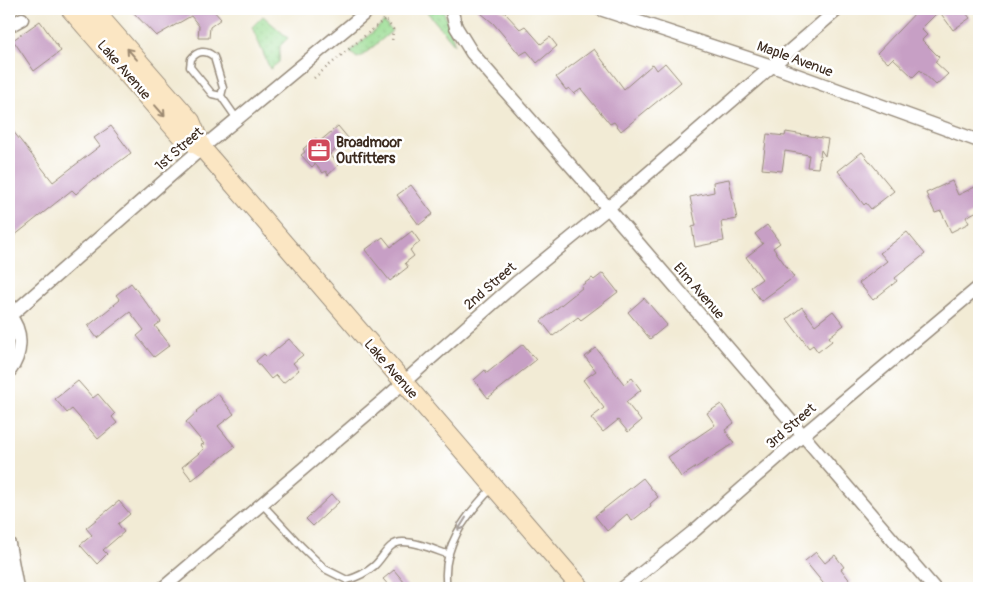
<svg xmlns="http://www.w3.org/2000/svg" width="988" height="597" viewBox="0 0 988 597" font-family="Pangolin,sans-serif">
<defs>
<pattern id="grass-dots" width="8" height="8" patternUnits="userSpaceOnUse" patternTransform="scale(1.25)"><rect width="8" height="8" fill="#9cdd94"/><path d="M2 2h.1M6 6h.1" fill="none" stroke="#87be7f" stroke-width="1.8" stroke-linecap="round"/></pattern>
</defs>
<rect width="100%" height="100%" fill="#fff"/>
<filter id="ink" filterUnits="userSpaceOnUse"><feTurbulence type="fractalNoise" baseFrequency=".02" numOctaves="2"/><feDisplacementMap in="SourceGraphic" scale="10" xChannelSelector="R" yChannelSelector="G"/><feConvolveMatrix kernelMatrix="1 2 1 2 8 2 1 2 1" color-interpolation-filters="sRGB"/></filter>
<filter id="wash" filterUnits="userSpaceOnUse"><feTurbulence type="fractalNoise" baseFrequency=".0096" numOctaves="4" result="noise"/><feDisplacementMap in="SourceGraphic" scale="20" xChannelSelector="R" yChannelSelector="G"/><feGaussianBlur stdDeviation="1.12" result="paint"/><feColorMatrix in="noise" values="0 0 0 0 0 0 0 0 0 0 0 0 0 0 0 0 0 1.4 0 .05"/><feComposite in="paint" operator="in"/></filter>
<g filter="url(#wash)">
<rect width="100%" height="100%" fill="#f2ebd5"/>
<!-- grass -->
<path fill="url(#grass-dots)" stroke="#6c8459" d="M431 9H443L455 45 427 12Z
M263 16 288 38 280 46 279 62 270 69 252 27Z
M384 22 392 31 362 56 357 58 350 52Z"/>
<g id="blocks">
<!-- building -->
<path fill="#c79fc5" d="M130 9H212L221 19 210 27 209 38H198L199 26 191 16 156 36Z
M476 9H499L505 13 520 29 525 26 541 44 550 37 557 46 537 63 527 51 520 55 493 23Z
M919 9H963L970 18 953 30 939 11 921 29 927 35 922 40 939 57 935 62 948 74 936 85 920 70 913 77 893 58 888 63 877 53Z
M40 21 61 51 34 71 13 40Z
M594 49 624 89 653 64 657 70 665 63 681 82 621 131 614 122 610 124 581 89 574 94 569 88 566 90 556 77Z
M9 126 53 182 100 146 94 138 111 126 131 153 94 180 93 179 76 194 72 190 14 236 9 229V177L14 173 9 167Z
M338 126 348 138 330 154 339 165 328 175 326 171 323 173 315 164 312 167 301 155 305 152 303 149 316 138 319 142Z
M786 132 828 139 825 156 821 150 818 168 807 167 809 155 785 151 782 171 762 169 767 134 785 136Z
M862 152 894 191 871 209 866 203 864 205 838 171Z
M729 179 737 219 721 222 724 241 695 247 692 227 696 226 690 197 714 192 713 182Z
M952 181 958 195 975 187 979 196V210L966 217 969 223 951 232 941 211 935 213 926 193Z
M411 185 433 214 419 225 397 195Z
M767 225 780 243 773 248 794 277 761 301 751 287 762 279 746 257 763 244 755 234Z
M412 231 420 242 410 250 414 256 405 263 408 267 390 281 365 250 383 237 391 247Z
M907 232 925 254 895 278 897 281 873 300 859 283 887 261 880 253Z
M603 273 618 292 581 320 578 317 553 336 541 321 582 288 581 286 592 278 594 280Z
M131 283 161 322 155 326 170 345 154 357 137 336 144 330 130 312 97 338 88 326 120 300 116 295Z
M644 298 667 325 650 339 628 312Z
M802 307 815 325 833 311 844 325 829 337 832 341 818 352 813 345 809 348 787 319Z
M289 339 303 355 293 363 299 370 283 383 276 375 271 379 256 361 264 354 267 357Z
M523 344 536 360 488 398 474 380 485 370 487 373Z
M596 348 624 384 632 378 641 390 626 402 641 421 628 432 618 420 603 432 591 418 604 408 583 380 596 371 585 357Z
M78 381 93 398 98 394 115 414 112 417 117 423 98 439 72 409 67 413 55 399Z
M218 394 234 414 218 426 235 447 192 480 182 467 204 449 201 445 204 444 186 422 197 412 196 411Z
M721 404 734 423 725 430 734 443 681 477 668 457 715 425 707 413Z
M643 478 658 497 650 504 651 506 632 521 627 514 607 531 595 516Z
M332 494 339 502 313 526 306 519Z
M119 501 130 514 118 524 124 532 103 550 107 554 97 564 80 545 92 535 86 528Z
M816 552 825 563 835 555 844 567 841 569 851 582 843 588H827L805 561Z
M394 570 409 588H391L383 579Z"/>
</g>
</g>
<g filter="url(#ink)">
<use href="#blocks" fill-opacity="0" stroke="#968a7a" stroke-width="1"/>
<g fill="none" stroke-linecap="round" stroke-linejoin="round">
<!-- lane casing -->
<g stroke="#968a7a" stroke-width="9">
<path id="lane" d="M221 96 212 94 190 67 191 59C197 51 206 49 214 57L223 88 221 96 237 119
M262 504 302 547 325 569 347 580C358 577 366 573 374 566 384 557 388 542 403 542 418 542 435 550 449 555
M447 588C440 548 466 515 492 488"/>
</g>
<!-- street casing -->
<g stroke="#968a7a" stroke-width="15">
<path id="street" d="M451 9 456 27 472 53 608 208 934 588
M600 9 772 66 979 141
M9 26 22 19
M9 315C24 331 22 355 9 372
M10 316 202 148 370 9
M9 544 17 588
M163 588 386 398 516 283 608 208 838 9
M623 588 694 531 803 435 979 287"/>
</g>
<!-- secondary casing -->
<g stroke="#968a7a" stroke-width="20">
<path id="secondary" d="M70 9 180 135 202 148
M93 9 191 121 202 148 581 588"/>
</g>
<!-- path -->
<path stroke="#968a7a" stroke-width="2.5" stroke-dasharray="1 4" stroke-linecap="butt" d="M314 78 385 19 393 29 392 43"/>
<!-- lane -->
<use href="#lane" stroke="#fff" stroke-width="6"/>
<!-- street -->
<use href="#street" stroke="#fff" stroke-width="12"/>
<!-- secondary -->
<use href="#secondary" stroke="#fbe6c3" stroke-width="18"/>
</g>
<!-- one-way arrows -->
<defs><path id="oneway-shaft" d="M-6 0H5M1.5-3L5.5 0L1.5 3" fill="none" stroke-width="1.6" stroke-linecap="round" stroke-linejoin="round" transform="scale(1.25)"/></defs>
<g stroke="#9b8870">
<use href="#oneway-shaft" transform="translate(132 54) rotate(-131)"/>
<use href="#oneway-shaft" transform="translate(160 111) rotate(49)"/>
</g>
<use stroke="#a79f9a" href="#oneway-shaft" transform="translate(462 524) rotate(122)"/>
</g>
<!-- icons -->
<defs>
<g id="office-square" transform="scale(1.25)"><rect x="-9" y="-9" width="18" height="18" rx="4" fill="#d1495b" stroke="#fff"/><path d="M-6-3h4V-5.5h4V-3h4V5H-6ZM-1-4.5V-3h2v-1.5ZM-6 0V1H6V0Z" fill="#fff"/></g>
</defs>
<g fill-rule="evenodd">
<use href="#office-square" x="319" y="150"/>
</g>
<g text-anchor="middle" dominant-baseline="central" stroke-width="5" stroke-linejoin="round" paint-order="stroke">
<!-- street labels -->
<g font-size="14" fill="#3b2a1e" stroke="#fff">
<text transform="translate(795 59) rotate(20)">Maple Avenue</text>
<text transform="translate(124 70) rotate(49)">Lake Avenue</text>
<text transform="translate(179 149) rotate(-41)">1st Street</text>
<text transform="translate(490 286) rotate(-41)">2nd Street</text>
<text transform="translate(699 291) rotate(49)">Elm Avenue</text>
<text transform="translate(391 369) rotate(49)">Lake Avenue</text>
<text transform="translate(791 426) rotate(-41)">3rd Street</text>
</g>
<!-- poi labels -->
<g font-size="14" font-weight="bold" fill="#3b2a1e" stroke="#fff" text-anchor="start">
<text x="336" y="142">Broadmoor<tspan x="336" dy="16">Outfitters</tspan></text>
</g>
</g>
<!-- margin -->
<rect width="988" height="597" fill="none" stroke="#fff" stroke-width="30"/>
</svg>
